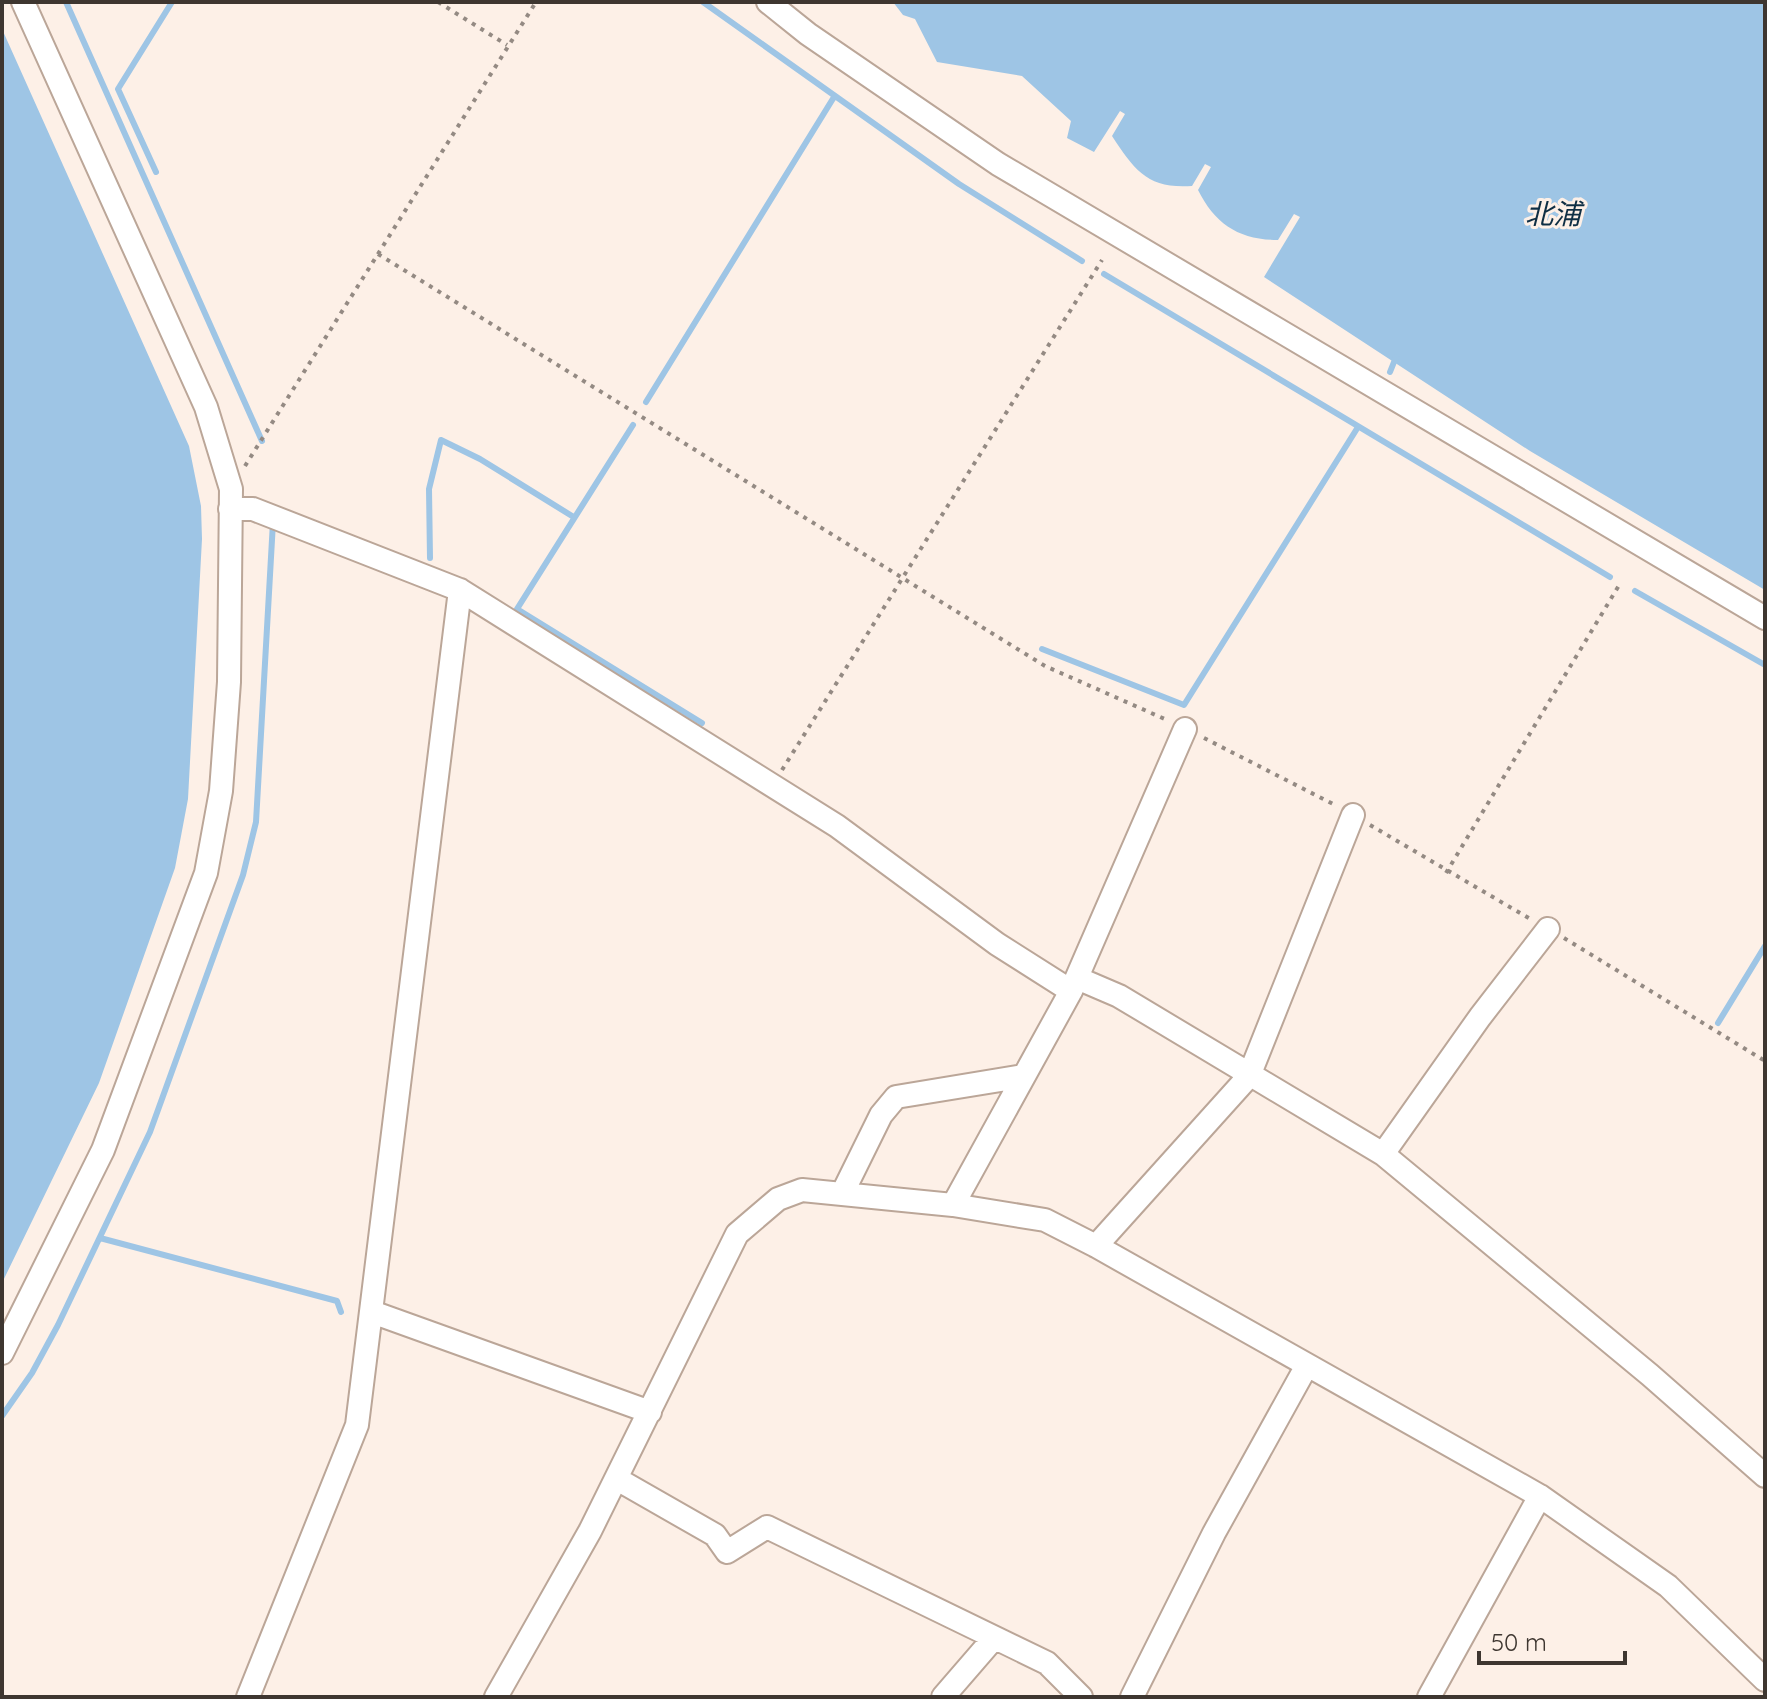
<svg xmlns="http://www.w3.org/2000/svg" width="1767" height="1699" viewBox="0 0 1767 1699" font-family="Quicksand,'Noto Sans JP',sans-serif">
<rect width="100%" height="100%" fill="#fdf0e7"/>
<!-- water -->
<path fill="#9ec5e5" d="M893 2H1765V590L1530 451 1264 277 1300 217 1294 214 1278 240C1239 240 1215 224 1198 190L1211 167 1205 164 1192 186C1148 189 1135 171 1112 136L1125 114 1120 111 1094 152 1067 138 1071 121 1022 76 937 62 915 19 903 15Z
M2 29 189 446 201 506 202 539 188 799 175 868 99 1083 2 1283Z"/>
<g fill="none" stroke-linecap="round" stroke-linejoin="round">
<!-- stream -->
<path stroke="#9ec5e5" stroke-width="6" d="M66 2 262 441
M703 2 959 184 1082 261
M156 172 118 89 172 2
M1104 274 1610 577
M1390 372 1396 357
M646 402 834 97
M633 425 517 609 702 723
M430 558 429 489 441 440 480 459 572 516
M1635 591 1765 665
M1042 649 1184 705 1358 427
M1718 1023 1765 946
M100 1238 337 1301 341 1312
M2 1416 32 1373 58 1325 150 1132 243 875 256 822 273 522"/>
<!-- minor casing -->
<g stroke="#bba698" stroke-width="26">
<path id="minor" d="M768 2 808 34 998 164 1765 618
M230 509H253L460 590 837 826 997 944 1071 991
M1077 978 1119 996 1383 1154 1650 1375 1765 1476
M1383 1154 1480 1017 1548 929
M843 1192 881 1115 896 1097 1024 1076
M953 1205 1071 991 1185 729
M1096 1246 1249 1076 1353 815
M372 1312 650 1412
M2 1353 103 1150 206 873 221 791 229 682 231 489 206 407 23 2
M617 1479 715 1535 727 1552 767 1527 1047 1663 1081 1697
M248 1697 357 1425 460 590
M496 1697 590 1531 737 1234 778 1199 802 1190 953 1205 1045 1220 1096 1246 1540 1496 1668 1586 1765 1680
M943 1697 994 1638
M1132 1697 1214 1533 1306 1367
M1429 1697 1540 1496"/>
</g>
<!-- path -->
<path stroke="#948a83" stroke-width="4" stroke-dasharray="4 6" stroke-linecap="butt" d="M438 2 507 45
M378 254 1045 666 1167 720
M245 466 536 2
M1204 738 1335 805
M782 770 1102 260
M1370 825 1532 920
M1446 873 1621 582
M1564 938 1765 1061"/>
<!-- minor -->
<use href="#minor" stroke="#fff" stroke-width="22"/>
</g>
<g text-anchor="middle" dominant-baseline="central" stroke-width="6" stroke-linejoin="round" paint-order="stroke">
<!-- water labels -->
<g font-size="28" font-style="italic" fill="#0e2e44" stroke="#fdf0e7">
<text x="1553" y="213">北浦</text>
</g>
</g>
<!-- border -->
<rect width="1767" height="1699" fill="none" stroke="#3e3630" stroke-width="8"/>
<!-- scale -->
<path d="M1479 1651v12h146v-12" fill="none" stroke="#3e3630" stroke-width="4"/>
<text x="1491" y="1651" font-size="24" fill="#3e3630" stroke="#fdf0e7" stroke-width="6" paint-order="stroke">50 m</text>
</svg>
